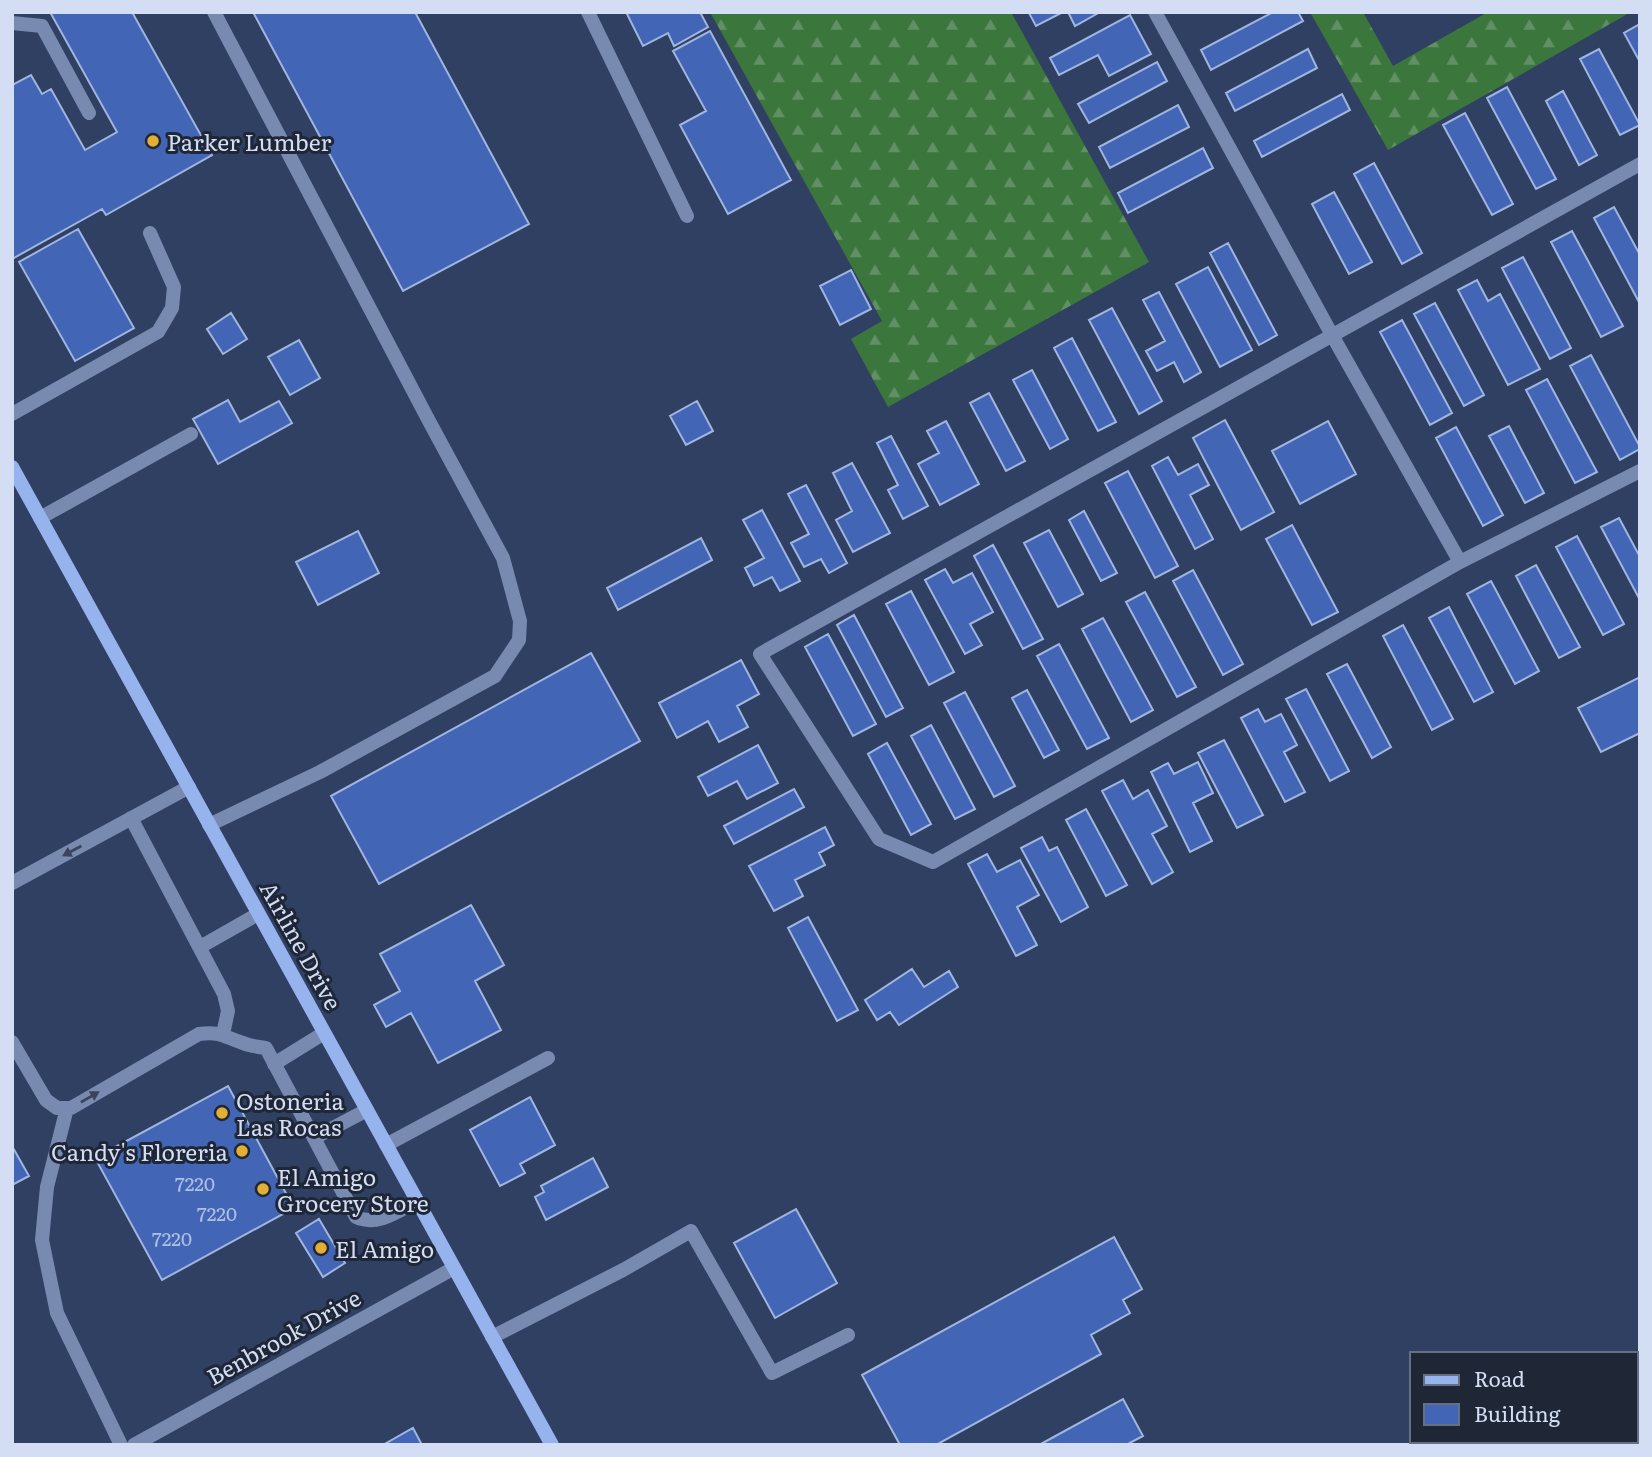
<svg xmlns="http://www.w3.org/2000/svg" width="1652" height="1457" viewBox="0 0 1652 1457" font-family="Literata,serif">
<defs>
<pattern id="forest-firs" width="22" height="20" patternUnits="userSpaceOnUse" patternTransform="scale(1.75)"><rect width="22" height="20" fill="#3b773d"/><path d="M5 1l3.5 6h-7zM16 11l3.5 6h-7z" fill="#609063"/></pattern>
</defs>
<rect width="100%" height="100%" fill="#2f4063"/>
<!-- forest -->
<path fill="url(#forest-firs)" d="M710 12H1011L1149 262 888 407 851 339 882 321Z
M1310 12H1363L1393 66 1488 12H1631L1388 150Z"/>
<!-- building -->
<path fill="#4265b5" stroke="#a0b5df" stroke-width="2" d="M50 12H132L212 155 106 215 102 209 12 259V85L31 75 42 94 51 89 85 150 117 132Z
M253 12H415L529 224 403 291Z
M626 12H700L708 27 674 46 668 33 643 46Z
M1031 12H1063L1036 26 1029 13Z
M1068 12H1100L1075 26Z
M1273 12H1298L1303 21 1211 70 1201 50Z
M1130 15 1151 54 1109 76 1098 55 1059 75 1050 58Z
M1640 24V62L1624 33Z
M710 31 791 180 728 214 680 125 706 111 673 51Z
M1308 49 1317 68 1235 111 1226 93Z
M1599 49 1640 125 1620 135 1580 59Z
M1157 62 1167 81 1089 123 1078 104Z
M1507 87 1556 179 1536 189 1487 98Z
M1563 91 1597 155 1579 165 1546 101Z
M1342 94 1350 110 1262 157 1254 141Z
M1178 105 1189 127 1110 168 1099 147Z
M1465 113 1513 204 1492 215 1443 125Z
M1203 148 1213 168 1128 213 1118 193Z
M1374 163 1422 253 1402 264 1354 174Z
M1334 192 1372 262 1349 274 1312 204Z
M1614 207 1640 255V304L1594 218Z
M78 229 134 328 75 361 19 262Z
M1572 231 1623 326 1601 337 1551 242Z
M1228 243 1277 335 1259 345 1210 253Z
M1523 257 1571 348 1550 359 1502 268Z
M1208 267 1252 350 1220 367 1176 284Z
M851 270 871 309 840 325 820 286Z
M1477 280 1488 301 1500 294 1540 369 1508 385 1458 290Z
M1159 292 1201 372 1184 382 1174 362 1157 371 1146 351 1165 341 1143 300Z
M1435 303 1484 395 1464 406 1414 314Z
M1112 308 1162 401 1139 414 1089 320Z
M231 313 247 339 223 354 207 329Z
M1402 320 1452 413 1430 425 1380 332Z
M1072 338 1116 422 1098 431 1054 348Z
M299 340 320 378 290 395 268 357Z
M1591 355 1640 447V449L1620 460 1570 366Z
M1032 370 1068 439 1050 449 1013 380Z
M1547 379 1597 472 1575 483 1526 390Z
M989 393 1025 461 1006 471 970 403Z
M228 400 240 422 279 401 292 423 218 464 193 419Z
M697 401 713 431 686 445 670 416Z
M1225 420 1274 512 1241 530 1193 438Z
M946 421 979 484 940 505 918 464 939 453 927 431Z
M1328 421 1356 474 1300 504 1272 451Z
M1509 426 1544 493 1525 503 1489 436Z
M1456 427 1503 515 1483 526 1436 438Z
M891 436 928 506 903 519 888 490 898 485 877 443Z
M1168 457 1178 475 1198 464 1209 485 1190 495 1213 539 1195 549 1152 466Z
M852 463 890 533 853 552 836 520 852 511 833 473Z
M1128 471 1178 566 1155 578 1105 483Z
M806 485 847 563 829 573 821 559 804 567 791 543 809 534 788 494Z
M762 510 800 581 780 591 772 577 754 586 745 568 764 558 743 520Z
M1084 511 1117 573 1101 581 1069 520Z
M1619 518 1640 557V600L1601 527Z
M1292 525 1338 612 1312 625 1266 539Z
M1049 530 1083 594 1058 607 1024 543Z
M358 531 379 573 318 605 296 562Z
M1577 536 1624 624 1603 635 1556 547Z
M701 538 712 560 618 610 607 588Z
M993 545 1043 639 1023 649 974 556Z
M1536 565 1580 647 1559 658 1516 576Z
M945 569 953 583 972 573 993 612 970 624 982 645 965 654 925 580Z
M1193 570 1243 664 1223 675 1173 581Z
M1491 581 1539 671 1515 684 1467 594Z
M911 591 954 672 929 685 886 604Z
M1145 592 1196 687 1177 697 1126 602Z
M1449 607 1493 692 1474 702 1429 618Z
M854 615 903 708 886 717 837 625Z
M1103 618 1153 710 1131 722 1082 629Z
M1403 625 1453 719 1432 730 1383 636Z
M828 634 876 724 853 736 805 647Z
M1059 644 1109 738 1087 749 1037 656Z
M591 653 640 741 379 884 331 796Z
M741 660 759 694 737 706 748 727 719 742 708 721 677 738 659 703Z
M1347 664 1391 747 1372 758 1327 674Z
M1640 677V733L1601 752 1578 708Z
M1306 689 1349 771 1330 781 1286 699Z
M1027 690 1059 750 1044 758 1012 698Z
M965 692 1015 786 994 797 944 703Z
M1258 709 1265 722 1281 714 1297 745 1284 752 1305 792 1285 802 1241 718Z
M931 725 975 809 955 819 911 736Z
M1224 740 1263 815 1237 828 1198 753Z
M887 743 931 824 911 835 868 754Z
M758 745 778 783 747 799 737 781 708 796 698 777Z
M1198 762 1213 793 1193 803 1212 841 1190 852 1151 772 1168 763 1174 774Z
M1123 780 1133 799 1148 790 1167 826 1152 834 1173 872 1152 884 1102 791Z
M794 789 804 807 734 844 724 826Z
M1086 809 1127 885 1106 896 1066 820Z
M825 827 834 845 819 853 825 865 795 880 803 896 774 911 749 866Z
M1042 837 1049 851 1057 847 1088 907 1061 922 1021 848Z
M987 854 997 872 1020 860 1039 895 1017 907 1037 945 1016 956 968 864Z
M471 905 504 965 475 981 501 1030 438 1063 411 1013 386 1027 374 1005 400 991 380 954Z
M808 917 858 1010 837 1021 788 928Z
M912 969 924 987 949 971 958 987 899 1025 890 1012 877 1020 865 1000Z
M228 1086 294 1208 162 1280 95 1158Z
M530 1097 555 1145 520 1164 525 1173 500 1186 470 1130Z
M12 1146 29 1176 12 1185Z
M593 1158 608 1187 546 1220 535 1197 544 1192 541 1186Z
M796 1209 837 1283 775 1318 734 1243Z
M319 1219 345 1263 323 1277 296 1233Z
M1114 1237 1142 1289 1123 1300 1130 1313 1091 1335 1101 1354 936 1445H900L862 1375Z
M1123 1399 1143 1436 1126 1445H1039Z
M413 1428 422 1445H383Z"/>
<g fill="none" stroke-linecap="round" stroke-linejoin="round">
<!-- service -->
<path stroke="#788aaf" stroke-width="14" d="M588 12 687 216
M1155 12 1332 335 1460 562
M12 23 42 26 89 113
M1640 164 760 654 879 839 933 862 1460 562 1640 471
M12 414 158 332 172 308 174 287 150 233
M40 518 191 434
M131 818 224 994 228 1011 223 1034
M209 825 320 772 495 676 519 640 520 621 503 558 429 421 214 12
M12 883 189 787
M200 947 258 914
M12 1042 46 1100 57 1108H71L199 1034C221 1031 224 1037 243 1043 250 1046 258 1047 266 1048L356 1217C377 1227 398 1211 417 1201
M274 1064 324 1033
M67 1108 47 1187 42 1240 57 1313 121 1445
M314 1138 367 1110
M386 1145 548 1058
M492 1337 623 1270 691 1231 772 1373 848 1335"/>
<!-- minor -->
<path stroke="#788aaf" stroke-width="14" d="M134 1445 454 1268"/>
<!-- secondary -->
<path stroke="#97b3ee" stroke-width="14" d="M12 467 552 1445"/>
</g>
<!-- one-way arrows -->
<defs><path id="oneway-solid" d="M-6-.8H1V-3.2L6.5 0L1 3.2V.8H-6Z" transform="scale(1.75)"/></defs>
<g fill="#3a455b">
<use href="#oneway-solid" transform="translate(72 851) rotate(152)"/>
<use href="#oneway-solid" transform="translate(90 1097) rotate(-30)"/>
</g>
<!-- markers -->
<g fill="#e2af34" stroke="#1f2737" stroke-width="2.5">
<circle cx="153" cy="141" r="7"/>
<circle cx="222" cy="1113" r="7"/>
<circle cx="242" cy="1151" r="7"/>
<circle cx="263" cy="1189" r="7"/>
<circle cx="321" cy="1248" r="7"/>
</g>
<g text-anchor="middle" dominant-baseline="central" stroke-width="6" stroke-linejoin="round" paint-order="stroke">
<!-- number labels -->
<g font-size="19" fill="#afc0e4">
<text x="195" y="1183">7220</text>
<text x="217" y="1213">7220</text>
<text x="172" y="1238">7220</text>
</g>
<!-- poi labels -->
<g font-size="23" fill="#d3def4" stroke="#1f2737" text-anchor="start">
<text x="167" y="141">Parker Lumber</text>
<text x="236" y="1100">Ostoneria<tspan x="236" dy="26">Las Rocas</tspan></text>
<text x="228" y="1151" text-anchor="end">Candy's Floreria</text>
<text x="277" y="1176">El Amigo<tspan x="277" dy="26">Grocery Store</tspan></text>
<text x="335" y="1248">El Amigo</text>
</g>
<!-- street labels -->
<g font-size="23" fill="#d3def4" stroke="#1f2737">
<text transform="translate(302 945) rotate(61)">Airline Drive</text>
<text transform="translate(283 1336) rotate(-29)">Benbrook Drive</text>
</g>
</g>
<!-- border -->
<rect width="1652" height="1457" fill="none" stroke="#d3def4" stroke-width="28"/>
<!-- legend -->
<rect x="1410" y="1352" width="228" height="91" fill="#1f2737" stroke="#677083" stroke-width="2"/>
<rect x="1424" y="1375" width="35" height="10" fill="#97b3ee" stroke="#677083" stroke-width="2"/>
<text x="1474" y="1387" font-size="21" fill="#d3def4">Road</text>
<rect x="1424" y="1404" width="35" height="21" fill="#4265b5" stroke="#677083" stroke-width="2"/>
<text x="1474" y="1422" font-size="21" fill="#d3def4">Building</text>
</svg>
